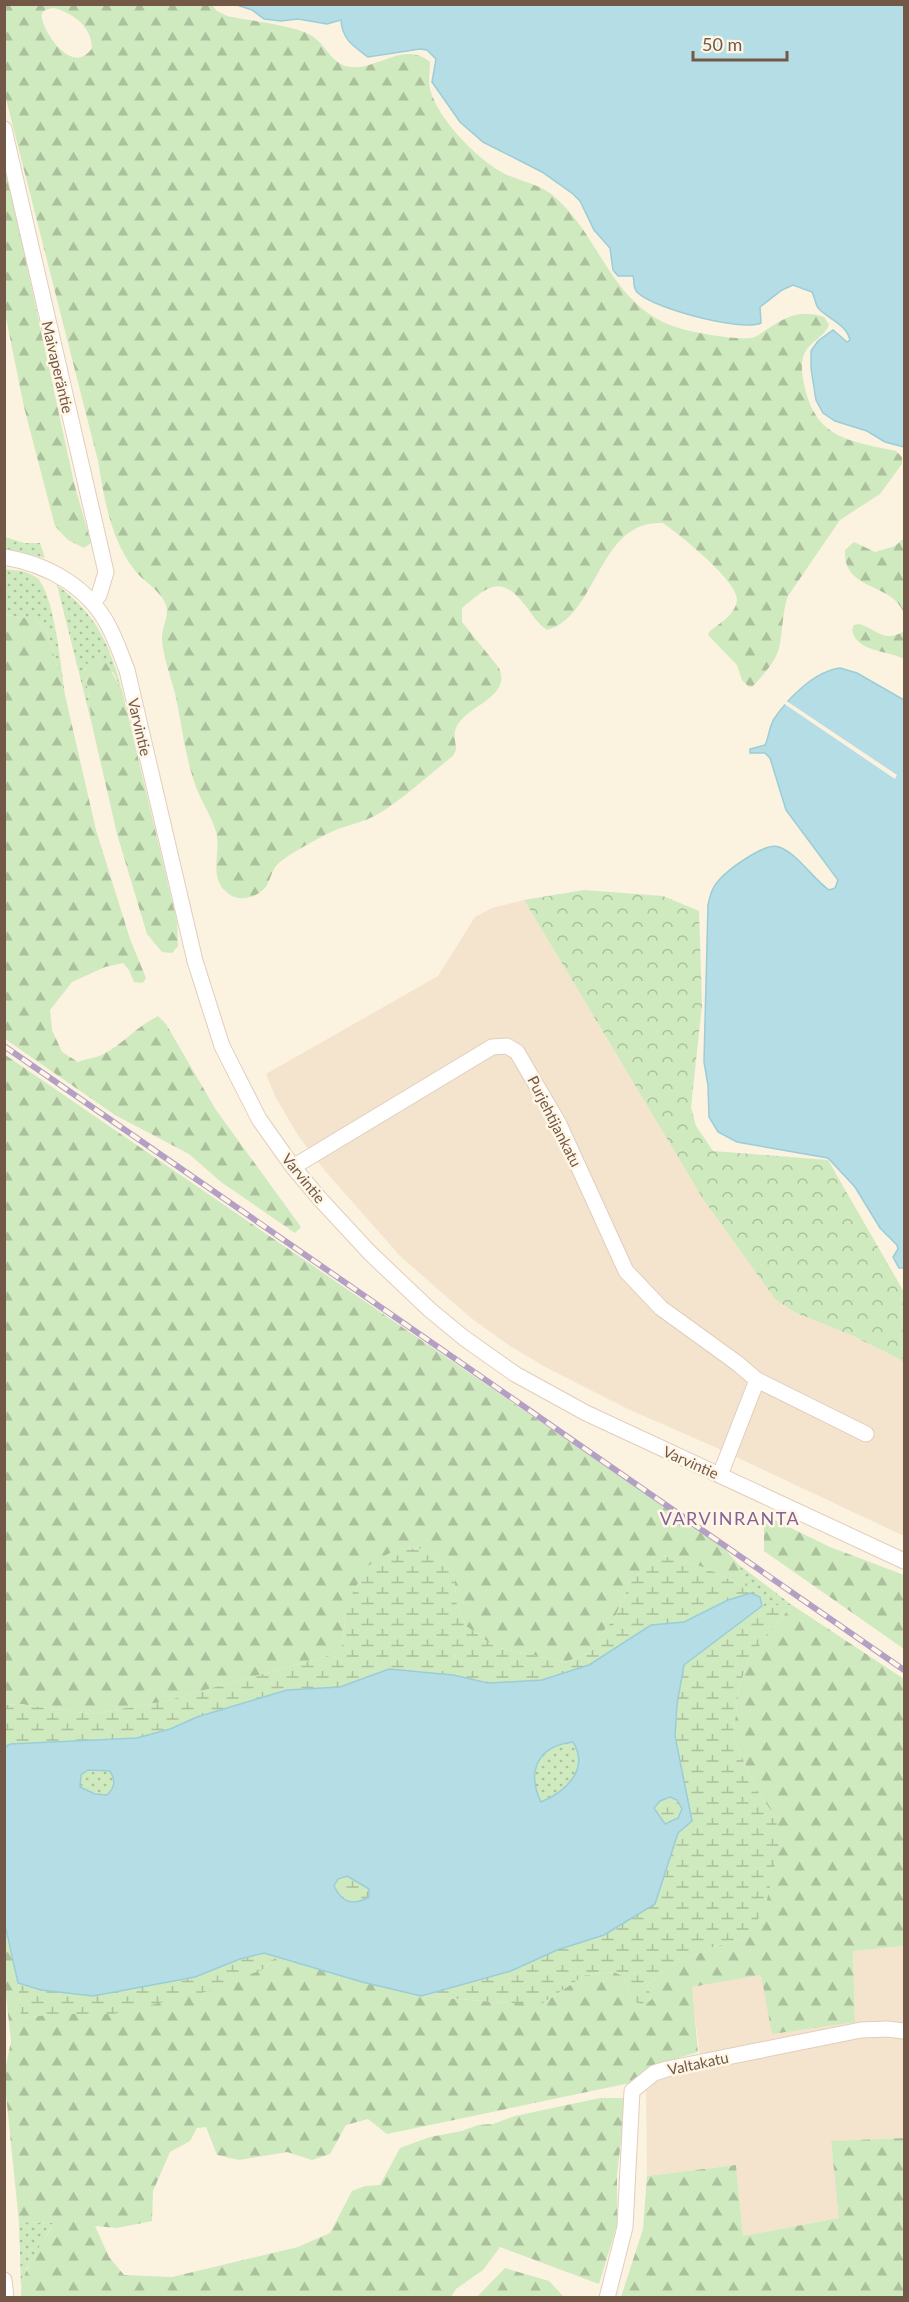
<svg xmlns="http://www.w3.org/2000/svg" width="909" height="2302" viewBox="0 0 909 2302" font-family="Lato,sans-serif">
<defs>
<pattern id="grass-dots" width="8" height="8" patternUnits="userSpaceOnUse" patternTransform="scale(1.5)"><rect width="8" height="8" fill="#cfeabf"/><path d="M2 2h.1M6 6h.1" fill="none" stroke="#acc09d" stroke-width="1.8" stroke-linecap="round"/></pattern>
<pattern id="forest-firs" width="22" height="20" patternUnits="userSpaceOnUse" patternTransform="scale(1.5)"><rect width="22" height="20" fill="#cfeabf"/><path d="M5 1l3.5 6h-7zM16 11l3.5 6h-7z" fill="#acc09d"/></pattern>
<pattern id="wetland-marsh" width="20" height="14" patternUnits="userSpaceOnUse" patternTransform="scale(1.5)"><rect width="20" height="14" fill="#cfeabf"/><path d="M1 5h8M5 5V1M11 12h8M15 12V8" fill="none" stroke="#acc09d"/></pattern>
<pattern id="park-crowns" width="20" height="18" patternUnits="userSpaceOnUse" patternTransform="scale(1.5)"><rect width="20" height="18" fill="#cfeabf"/><path d="M2 6a3 3 0 1 1 6 0M12 15a3 3 0 1 1 6 0" fill="none" stroke="#acc09d"/></pattern>
</defs>
<rect width="100%" height="100%" fill="#fcf2e0"/>
<!-- residential -->
<path fill="#f4e4ce" d="M524 900 703 1199 775 1299 794 1312 851 1335 899 1359 904 1364V1536L717 1448 630 1410 549 1369 510 1346 471 1318 400 1256 326 1172 299 1137 276 1098 266 1074 438 976 475 917 492 908Z
M904 1946V2138L831 2141 840 2218 743 2236 736 2165 647 2176 646 2089 659 2079 702 2070 691 1987 761 1975 855 2022 853 1951Z"/>
<!-- grass -->
<path fill="url(#grass-dots)" d="M5 537 24 543H40L45 558 5 549Z
M4 569C16 570 31 571 39 580 55 600 61 668 65 695L47 631 34 618H20L5 614Z
M57 585C97 615 109 643 122 690L113 672 85 665 92 725Z
M738 1564 792 1605 762 1606 760 1597 751 1593Z
M573 1742C589 1771 565 1791 541 1803 526 1771 537 1747 573 1742Z
M88 1770 110 1771C116 1781 115 1787 107 1795L95 1794 79 1787 81 1775Z
M19 2222 54 2223 26 2269 21 2287Z"/>
<!-- forest -->
<path fill="url(#forest-firs)" fill-rule="evenodd" d="M4 5H212L217 11 227 16C250 21 294 25 312 36 326 45 333 66 351 67 377 70 405 40 430 62 430 71 428 80 430 89 437 118 477 159 503 173 521 182 541 184 556 198 603 240 612 310 682 329 697 333 736 340 750 338 756 338 761 333 766 330 787 316 800 309 824 317L829 325C824 337 811 341 805 352 800 362 802 375 804 384 815 439 850 441 896 451L902 457V464L880 494 840 520 788 596C782 612 783 631 779 648 775 663 762 676 752 687L748 686 742 680 737 665 708 635 709 632C719 624 736 614 737 600 738 581 679 534 663 523 598 519 598 616 547 630 537 623 532 614 525 605 500 573 487 587 462 608V622L499 668C512 698 466 705 456 728 453 736 456 742 456 750L453 756C431 773 402 800 378 814 363 823 346 825 331 832 315 840 298 849 284 859 271 868 273 874 267 885 261 895 245 901 235 897 230 896 224 890 221 886 211 870 221 850 216 832 211 814 198 797 193 778 185 753 182 728 177 702 173 682 164 662 162 640 161 628 170 616 166 605 161 590 142 581 133 568 110 537 104 497 98 461L5 95ZM54 8C73 13 92 27 92 48 71 80 38 23 42 14 44 9 49 9 54 8Z
M4 160 74 483 91 543 84 548 68 540 55 526 24 407 4 308Z
M904 538V613C891 581 843 592 845 550L854 542 875 552 895 546Z
M4 614 20 618H34L47 631 65 695 96 830 130 939 146 978 143 983 134 982 129 970 123 963 105 967 72 982 50 1010 52 1030 62 1052 78 1062C86 1059 94 1058 102 1055 122 1045 137 1026 158 1016L166 1024 216 1110 301 1227 295 1233 221 1182 189 1154 115 1115 5 1039Z
M859 624C878 629 883 644 904 631V659C887 650 856 652 852 630L854 625Z
M96 658 105 661 122 690 177 922 178 946 172 953 162 952 147 934 117 834 92 725 85 665Z
M4 1054 723 1547 738 1564 751 1593C726 1575 693 1561 662 1556L631 1581 614 1619 600 1635 590 1653 565 1662 495 1647 466 1626 457 1606 454 1575 431 1549 398 1548 347 1604 342 1646 331 1655 162 1702 90 1714 20 1704 5 1705Z
M764 1515 830 1547 904 1575V1649L764 1551Z
M792 1605 904 1679V1946L853 1951 855 2022 772 2034 761 1975 692 1987 698 2052 655 2065 630 2083 387 2134 368 2119 346 2125 330 2154 312 2160 287 2152 239 2160 217 2155 206 2127 197 2128 190 2141 170 2152 153 2191 152 2221 117 2228 95 2226 109 2257 124 2275 172 2277 298 2247 330 2233 352 2191 365 2186 380 2185 400 2148 430 2137 462 2131 478 2125 493 2124 515 2116 600 2098H623L624 2117 617 2174V2225L599 2284 500 2247 483 2270 456 2289 451 2297H21C20 2269 41 2247 54 2223L19 2222 4 2075 11 2041 5 1987 4 1925 18 1983 21 2019 50 2014H114L264 1969 278 1955 362 1982 421 1996 508 2003H543L585 1975 614 1972 623 1976 632 2000 652 1999 647 1985 672 1965 713 1947 745 1938 776 1818 756 1789 733 1737 739 1688 748 1660Z
M904 2138V2297H621L643 2229 647 2176 736 2165 743 2236 839 2218 831 2141Z
M505 2268 549 2281 564 2297H477Z"/>
<!-- wetland -->
<path fill="url(#wetland-marsh)" d="M398 1548 431 1549 454 1575 457 1606 466 1626 495 1647 565 1662 590 1653 600 1635 614 1619 631 1581 662 1556C693 1561 726 1575 751 1593L728 1600 684 1622 651 1625 589 1665 542 1680 488 1683 453 1675 389 1669 340 1687 286 1690 197 1717 170 1729 137 1738 10 1744 5 1749V1705L20 1704 90 1714 162 1702 331 1655 342 1646 347 1604 366 1567Z
M792 1605 748 1660 739 1688 733 1737 756 1789 776 1818 779 1847 765 1909 745 1938 713 1947 672 1965 647 1985 652 1999 644 2006 632 2000 623 1976 614 1972 585 1975 543 2003H508L421 1996 511 1971 557 1950 604 1935 655 1904 678 1833 692 1821 675 1736 677 1704 684 1665 762 1606Z
M670 1797 677 1800 682 1809 678 1818 665 1824 654 1808 660 1801Z
M354 1872 370 1889 369 1896 364 1907 341 1903 316 1876Z
M264 1953 278 1955 264 1969 205 1992 114 2014H50L21 2019 18 1983 41 1990 65 1992 240 1959Z"/>
<!-- park -->
<path fill="url(#park-crowns)" d="M584 890 663 896 699 911 702 1005 691 1107 696 1126 713 1151 828 1160 904 1292V1364L899 1359 851 1335 794 1312 775 1299 703 1199 524 900Z"/>
<!-- water -->
<path fill="#b5dde6" stroke="#9bcdd7" stroke-width="1.5" fill-rule="evenodd" d="M237 5H904V447L885 442 867 431 835 421 823 413 816 400 811 368V351L818 341 833 330 847 342 850 340C846 324 830 320 819 309 815 305 815 297 812 292L793 285 782 290 760 307 761 323C741 332 653 308 638 293 632 288 635 282 633 276H618L613 270 610 248 594 230 580 201 573 194 542 172 483 142 460 122 432 82 436 59 427 50 420 49 368 57C353 46 342 39 341 20L327 24 298 19 281 21 264 19 252 10Z
M840 668 857 673 904 700V1268H899L893 1257 898 1249 897 1245 880 1228 855 1187 828 1158 737 1142 718 1132 709 1117 708 1085 704 1062 708 905C710 896 712 887 719 880 729 869 765 842 779 847 797 853 813 879 829 890L835 888 838 880 786 810 770 758 765 753H750V749L765 745C769 737 769 727 774 719 788 698 815 671 840 668Z
M751 1593 760 1597 762 1606 684 1665 677 1704 675 1736 692 1821 678 1833 655 1904 604 1935 557 1950 511 1971 421 1996 362 1982 264 1953 240 1959 195 1977 93 1996 41 1990 18 1983 5 1925 4 1749 10 1744 137 1738 170 1729 197 1717 287 1690 340 1687 389 1669 453 1675 488 1683 542 1680 589 1665 651 1625 684 1622 728 1600ZM573 1742C590 1770 565 1792 541 1802 526 1771 538 1746 573 1742ZM88 1770 110 1771C116 1781 115 1787 107 1795L95 1794 80 1787 81 1775ZM670 1797 677 1800 682 1809 678 1818 665 1824 654 1808 660 1801ZM347 1876 369 1889V1897C353 1906 342 1903 334 1886L338 1879Z"/>
<!-- pier -->
<path fill="#fcf2e0" d="M785 700 897 775 895 779 783 703Z"/>
<g fill="none" stroke-linecap="round" stroke-linejoin="round">
<!-- street casing -->
<g stroke="#e0cebc" stroke-width="17">
<path id="street" d="M4 129 106 572 99 595 93 603
M4 557C47 564 89 587 109 627 116 640 121 655 127 670L195 961 222 1046 259 1119 293 1167 320 1199 370 1253 430 1310 464 1338 515 1374 586 1413 904 1561
M293 1167 492 1047 507 1046 517 1052 559 1124 626 1271 661 1308 737 1363 757 1380 720 1475
M757 1380 866 1434
M4 2280 6 2298
M607 2298 625 2227 632 2091 654 2073 667 2069 861 2030 887 2029 904 2031"/>
</g>
<!-- street -->
<use href="#street" stroke="#fff" stroke-width="15"/>
<!-- rail casing -->
<g stroke="#b49fc5" stroke-width="6">
<path id="rail" d="M4 1046 904 1670"/>
</g>
<!-- rail -->
<use href="#rail" stroke="#fff6e6" stroke-width="4" stroke-dasharray="11" stroke-linecap="butt"/>
</g>
<g text-anchor="middle" dominant-baseline="central" stroke-width="5" stroke-linejoin="round" paint-order="stroke">
<!-- street labels -->
<g font-size="15" fill="#735847" stroke="#fff6e6">
<text transform="translate(58 367) rotate(77)">Maivaperäntie</text>
<text transform="translate(140 727) rotate(77)">Varvintie</text>
<text transform="translate(555 1121) rotate(63)">Purjehtijankatu</text>
<text transform="translate(304 1178) rotate(51)">Varvintie</text>
<text transform="translate(691 1462) rotate(24)">Varvintie</text>
<text transform="translate(698 2063) rotate(-12)">Valtakatu</text>
</g>
<!-- quarter labels -->
<g font-size="18" letter-spacing="1.5" fill="#866397" stroke="#fff6e6">
<text x="730" y="1518">VARVINRANTA</text>
</g>
</g>
<!-- border -->
<rect width="909" height="2302" fill="none" stroke="#735847" stroke-width="12"/>
<!-- scale -->
<path d="M693 51v9h94v-9" fill="none" stroke="#735847" stroke-width="3"/>
<text x="702" y="51" font-size="18" fill="#735847" stroke="#fff6e6" stroke-width="4.5" paint-order="stroke">50 m</text>
</svg>
